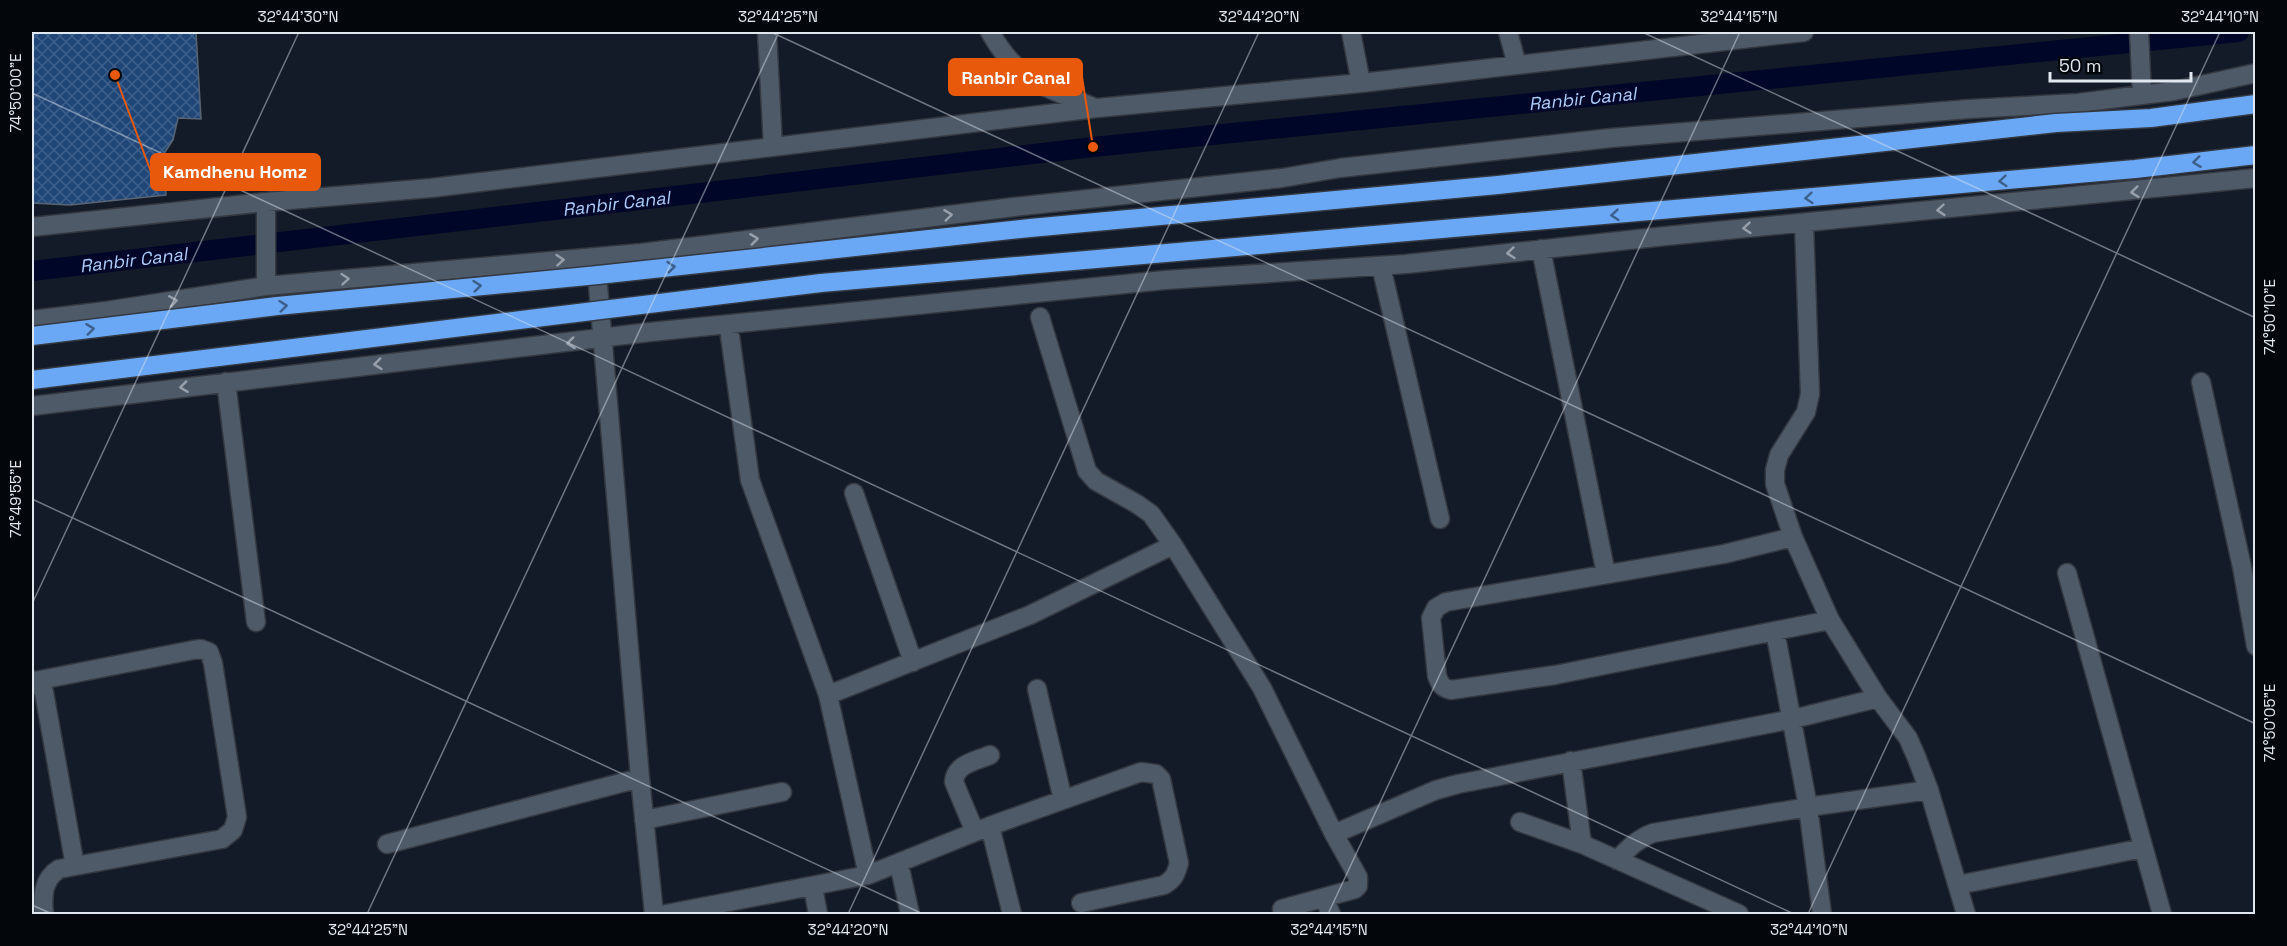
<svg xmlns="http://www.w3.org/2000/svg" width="2287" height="946" viewBox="0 0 2287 946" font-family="'Space Grotesk',sans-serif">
<defs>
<pattern id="building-cross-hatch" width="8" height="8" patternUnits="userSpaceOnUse" patternTransform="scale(1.5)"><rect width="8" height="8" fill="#1f4677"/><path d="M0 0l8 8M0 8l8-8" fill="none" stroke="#3f618b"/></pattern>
</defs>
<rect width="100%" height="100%" fill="#121b27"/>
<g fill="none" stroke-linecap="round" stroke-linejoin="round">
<!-- canal -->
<path stroke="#000627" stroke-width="20" id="s1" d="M32 271 1093 147 2239 32"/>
</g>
<!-- building -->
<path fill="url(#building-cross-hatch)" stroke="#596473" stroke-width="1.5" d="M32 32H196L201 119 178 118 173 140 163 155 166 195 70 205 32 203Z"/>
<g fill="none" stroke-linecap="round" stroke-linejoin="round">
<!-- minor casing -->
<g stroke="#333841" stroke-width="21">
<path id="minor" d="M767 32 773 147
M990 32C1018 82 1046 87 1095 108
M1351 32 1361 83
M1508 32 1517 65
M2139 32 2142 95
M266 202V286
M1804 223 1810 394 1806 412 1779 455 1775 470V484L1793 537 1830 620 1878 698 1908 738 1916 756 1929 790 1966 914
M32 227 266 202 431 188 1097 108 1361 83 1804 32
M1541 249 1606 574
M596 262 640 778 654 914
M1381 266 1440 519
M1040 317 1087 471 1096 481 1137 504 1151 514 1173 545 1262 688 1334 834 1358 877V886L1355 889 1282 909
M32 320 106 311 266 286 641 253 1014 207 1282 178 1340 168 1611 138 1969 109 2078 103 2174 91 2256 73
M730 336 750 480 828 695 868 875
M226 382 256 622
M2201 382 2242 567 2256 646
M32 406 650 332 1165 280 1406 264 1666 236 2256 178
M854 493 913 662
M1793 537 1724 554 1446 602 1436 608 1431 618 1437 676C1440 684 1442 688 1451 690L1555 675 1830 620
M2067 573 2162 914
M1775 631 1808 807 1822 914
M32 680 40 686 44 692 75 866
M35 681 193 650 201 649 209 652 213 663 237 817 233 830 222 839 59 869C43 879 42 896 44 914
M1037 689 1063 800
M828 695 1030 615 1173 545
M1571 761 1582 844
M644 820 782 792
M1520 822 1582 844 1739 914
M990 826 1012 914
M975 832 954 782C955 764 976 761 990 755
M1334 834 1436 790 1458 784 1793 719 1878 698
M387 844 640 778
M1617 860C1629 848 1637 839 1653 833L1808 807 1929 790
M899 864 910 914
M1958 885 2143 848
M813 887 818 914
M1324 898 1331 914
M666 914 868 875 990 826 1141 772 1156 774 1161 779 1179 863C1176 874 1174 879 1164 885L1081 903"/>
</g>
<!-- minor -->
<use href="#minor" stroke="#4f5a68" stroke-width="18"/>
<!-- highway-bridge casing -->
<g stroke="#333841" stroke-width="21" stroke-linecap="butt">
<path id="highway-bridge" d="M32 336 277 306 598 275 1030 228 1498 185 2056 123 2151 118 2256 104
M32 380 821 283 2135 169 2256 155"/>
</g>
<!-- highway-bridge -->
<use href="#highway-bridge" stroke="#6aa7f4" stroke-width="18"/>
</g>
<!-- one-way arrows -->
<defs><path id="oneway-chevron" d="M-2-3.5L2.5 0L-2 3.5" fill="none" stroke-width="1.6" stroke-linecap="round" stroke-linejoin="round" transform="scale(1.5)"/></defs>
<g stroke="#3c5f8b">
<use href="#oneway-chevron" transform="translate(2197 162) rotate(173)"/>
<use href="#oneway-chevron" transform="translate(2003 181) rotate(175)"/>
<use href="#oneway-chevron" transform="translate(1809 198) rotate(175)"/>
<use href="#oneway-chevron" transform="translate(1615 215) rotate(175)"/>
<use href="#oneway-chevron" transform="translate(671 267) rotate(-6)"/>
<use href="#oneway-chevron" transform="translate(477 286) rotate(-6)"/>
<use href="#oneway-chevron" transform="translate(283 306) rotate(-6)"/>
<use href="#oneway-chevron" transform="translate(90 329) rotate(-7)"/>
</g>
<g stroke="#98a0ac">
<use href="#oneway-chevron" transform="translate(2135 192) rotate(174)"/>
<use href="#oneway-chevron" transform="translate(1941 210) rotate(175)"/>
<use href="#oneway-chevron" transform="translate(948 215) rotate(-7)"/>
<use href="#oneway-chevron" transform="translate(1747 228) rotate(175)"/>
<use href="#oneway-chevron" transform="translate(754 239) rotate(-7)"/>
<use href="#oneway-chevron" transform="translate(1511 253) rotate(174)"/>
<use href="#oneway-chevron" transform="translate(560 260) rotate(-5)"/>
<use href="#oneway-chevron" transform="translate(345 279) rotate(-5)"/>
<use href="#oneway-chevron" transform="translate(173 301) rotate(-9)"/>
<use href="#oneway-chevron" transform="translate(571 343) rotate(173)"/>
<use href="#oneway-chevron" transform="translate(378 364) rotate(174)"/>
<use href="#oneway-chevron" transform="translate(184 387) rotate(173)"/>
</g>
<!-- ticks -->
<path fill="none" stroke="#e0e7ef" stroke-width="1.5" stroke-opacity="0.45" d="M771 32 2256 724M1642 32 2256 318M32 93 1794 914M32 499 923 914M32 604 299 32M32 905 52 914M367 914 779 32M848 914 1259 32M1328 914 1740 32M1808 914 2220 32"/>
<g text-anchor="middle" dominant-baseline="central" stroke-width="5" stroke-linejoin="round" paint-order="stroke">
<!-- water labels -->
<g font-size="18" font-style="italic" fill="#abcefb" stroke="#03060b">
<text stroke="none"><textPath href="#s1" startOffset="1560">Ranbir Canal</textPath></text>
<text stroke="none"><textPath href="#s1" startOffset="588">Ranbir Canal</textPath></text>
<text stroke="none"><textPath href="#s1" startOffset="102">Ranbir Canal</textPath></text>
</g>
</g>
<!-- callouts -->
<path fill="none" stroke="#e8590c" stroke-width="2" d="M1093 147L1082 77M115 75L151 172"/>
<g fill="#e8590c" stroke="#03060b" stroke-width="2">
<circle cx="1093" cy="147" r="6"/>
<circle cx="115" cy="75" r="6"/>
</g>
<g fill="#e8590c" stroke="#e8590c" stroke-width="2">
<rect x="949" y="59" width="133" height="36" rx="6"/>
<rect x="151" y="154" width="169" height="36" rx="6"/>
</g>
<g font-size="18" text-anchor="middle" font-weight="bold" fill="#fff">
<text x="1016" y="84">Ranbir Canal</text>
<text x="235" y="178">Kamdhenu Homz</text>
</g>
<!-- border -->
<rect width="2287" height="946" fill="none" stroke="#03060b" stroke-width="66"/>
<!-- scale -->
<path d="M2050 72v9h141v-9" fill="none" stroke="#e0e7ef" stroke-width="3"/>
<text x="2059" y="72" font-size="18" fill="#e0e7ef" stroke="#03060b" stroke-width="4.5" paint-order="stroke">50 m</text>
<rect x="33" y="33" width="2221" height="880" fill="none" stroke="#e0e7ef" stroke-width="2"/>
<g font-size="15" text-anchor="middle" fill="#e0e7ef">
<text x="298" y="22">32°44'30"N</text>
<text x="778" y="22">32°44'25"N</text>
<text x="1259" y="22">32°44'20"N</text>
<text x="1739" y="22">32°44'15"N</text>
<text x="2220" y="22">32°44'10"N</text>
<text transform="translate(16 93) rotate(-90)" y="5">74°50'00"E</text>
<text transform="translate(2270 317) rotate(-90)" y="5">74°50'10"E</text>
<text transform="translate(16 499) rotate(-90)" y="5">74°49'55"E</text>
<text transform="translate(2270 723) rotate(-90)" y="5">74°50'05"E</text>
<text x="368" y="935">32°44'25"N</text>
<text x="848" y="935">32°44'20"N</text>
<text x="1329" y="935">32°44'15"N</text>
<text x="1809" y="935">32°44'10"N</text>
</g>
</svg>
